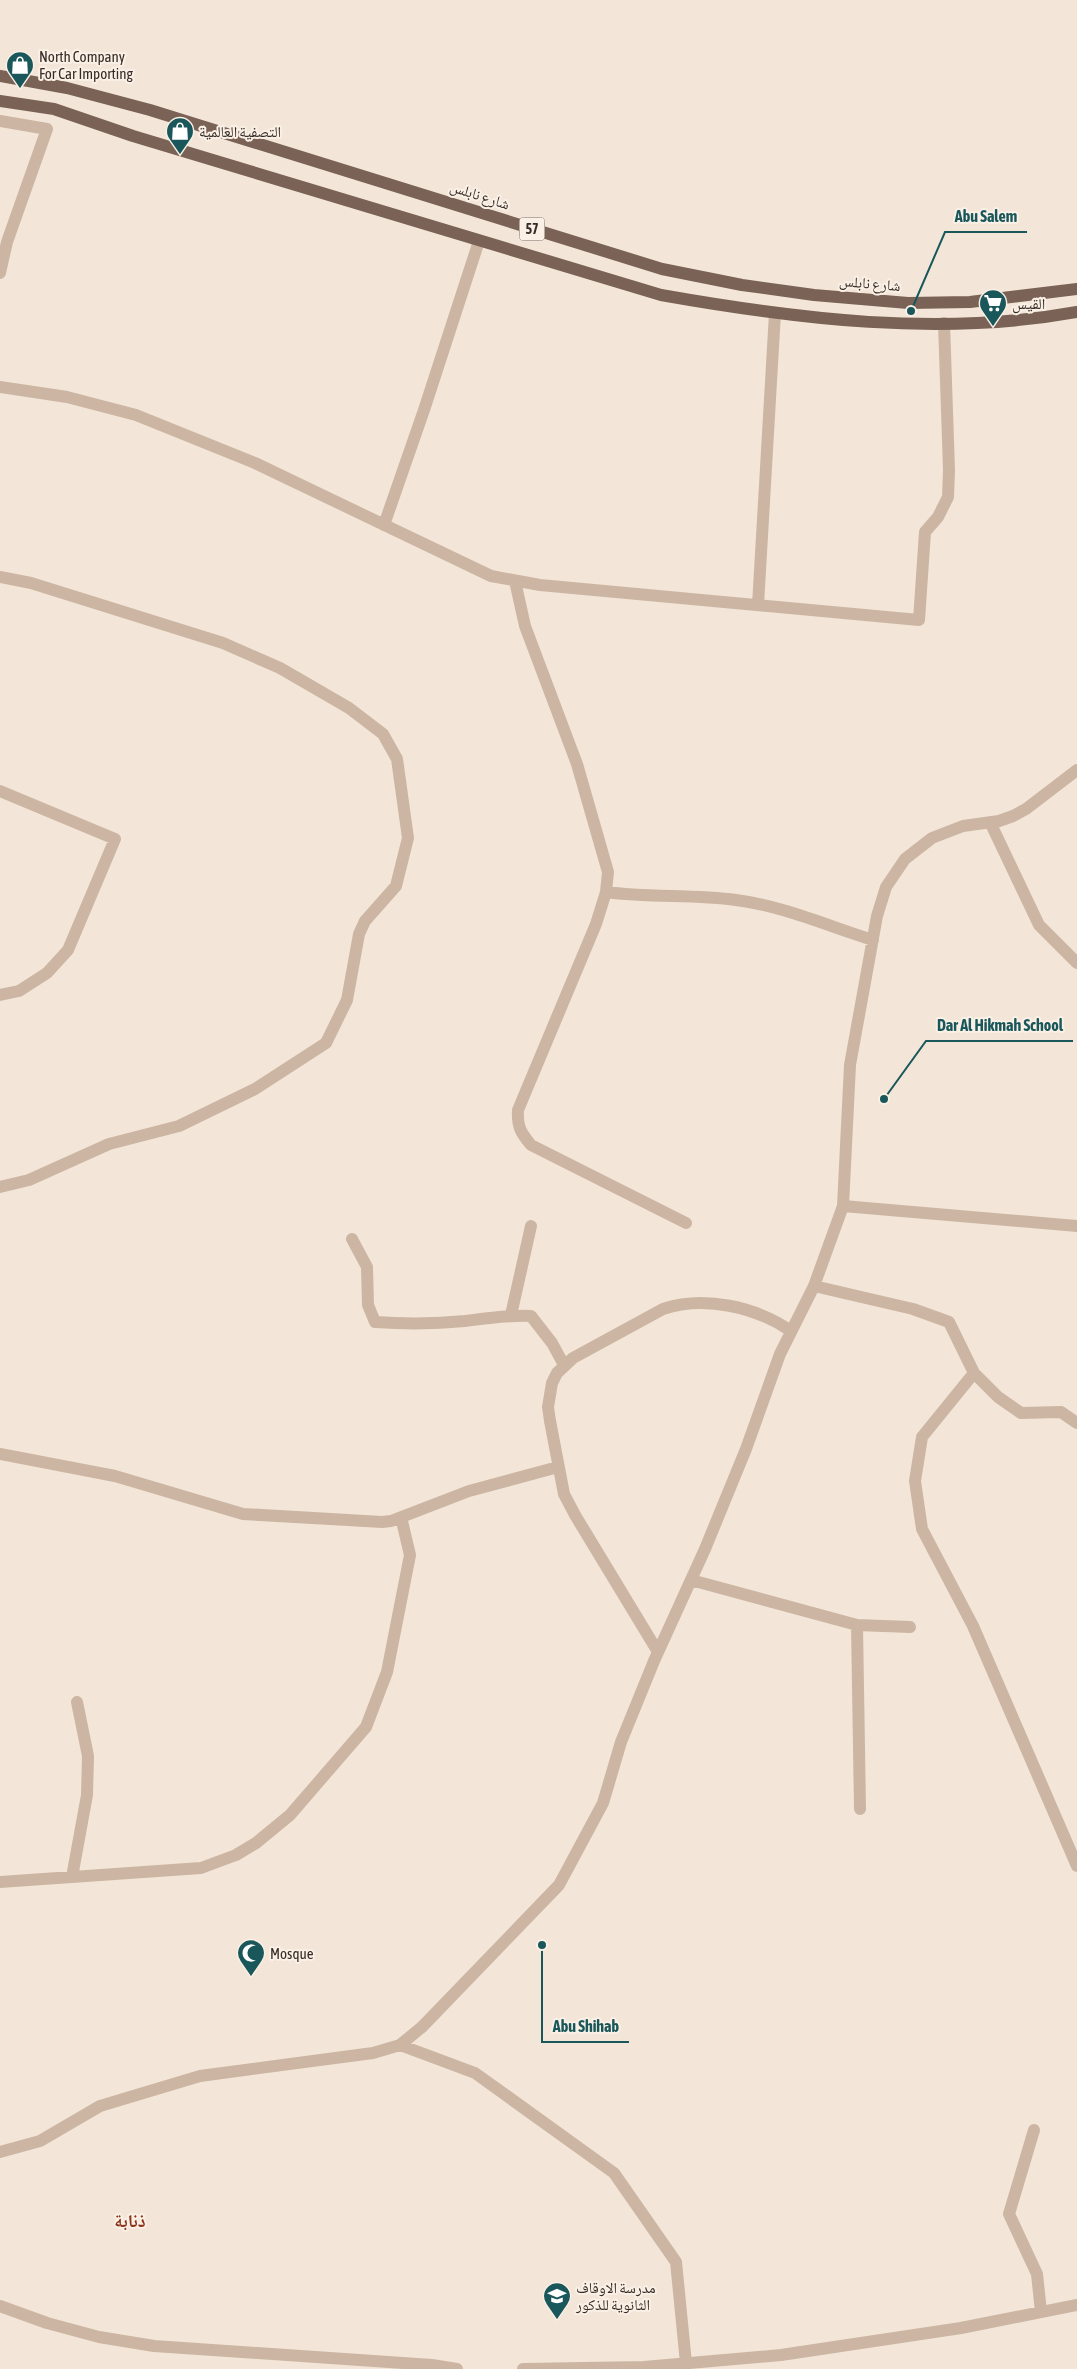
<svg xmlns="http://www.w3.org/2000/svg" width="1077" height="2369" viewBox="0 0 1077 2369" font-family="'Asap Condensed','Noto Naskh Arabic',sans-serif">
<rect width="100%" height="100%" fill="#f3e6d8"/>
<g fill="none" stroke-linecap="round" stroke-linejoin="round">
<!-- minor -->
<path stroke="#ccb6a3" stroke-width="12" d="M0 121 47 129 7 242 0 273
M0 387 67 397 136 415 255 463 491 576 540 585 919 620 925 532 938 517 948 497 949 470 944 323
M384 525 424 410 479 241
M0 577 31 583 223 643 280 668 349 708 383 734 397 759 408 838 396 886 365 921 359 934 347 1000 326 1043 255 1089 179 1126 109 1144 29 1180 0 1187
M515 581 525 626 577 764 608 872 606 892 596 924 518 1110C517 1127 521 1133 531 1145L686 1223
M758 605 775 313
M0 791 115 839 68 950 47 973 19 991 0 995
M990 822 1039 925 1077 963
M606 892C650 898 693 894 736 900 783 906 828 926 873 940
M843 1206 1077 1226
M352 1239 367 1267 368 1305 375 1322C405 1324 435 1324 465 1321 488 1318 507 1315 531 1316L552 1343 564 1365
M814 1286 913 1309 949 1322 974 1373 998 1397 1021 1413 1061 1412 1077 1423
M511 1315 531 1226
M974 1373 922 1437 915 1481 922 1529 973 1626 1077 1866
M0 1454 115 1476 243 1514 382 1522 391 1521 469 1491 558 1467
M691 1580 857 1625 910 1627
M857 1625 860 1809
M658 1652 575 1515 564 1494 550 1421 548 1407 552 1383 557 1373 573 1358 663 1309C704 1295 756 1307 791 1331
M72 1877 87 1795 88 1756 77 1702
M0 1882 201 1868 236 1855 256 1843 290 1815 366 1727 387 1672 410 1555 401 1517
M400 2045 475 2073 614 2173 676 2262 686 2363
M1034 2130 1009 2214 1037 2274 1041 2312
M0 2152 40 2141 100 2106 200 2076 373 2053 400 2045 422 2027 559 1885 603 1803 621 1742 654 1661 705 1549 746 1449 780 1354 814 1286 843 1206 850 1065 877 916 886 887 905 859 932 838 963 826 999 821 1013 816 1026 809 1077 770
M0 2306 47 2323 99 2337 154 2346 432 2365 457 2369
M523 2369 644 2367 781 2355 961 2328 1077 2305"/>
<!-- major -->
<path stroke="#7a6256" stroke-width="12" d="M0 76 67 88 150 110 662 269 742 285 814 295 908 303 970 302 1077 289
M0 101 54 109 133 136 661 295C797 319 940 337 1077 312"/>
</g>
<!-- icons -->
<defs>
<g id="shop-pin" transform="scale(1.4375)"><path d="M0 17L-7.5 6A9.5 9.5 0 1 1 7.5 6Z" fill="#19575b" stroke="#faf0e5"/><path d="M-5-2.5h2.3a2.7 3.5 0 0 1 5.4 0H5L5.5 6h-11ZM-1.5-2.5h3a1.5 2.3 0 0 0-3 0Z" fill="#fff"/></g>
<g id="supermarket-pin" transform="scale(1.4375)"><path d="M0 17L-7.5 6A9.5 9.5 0 1 1 7.5 6Z" fill="#19575b" stroke="#faf0e5"/><path d="M-6-5.5h2.5l.6 2H6L4.5 2H-2.5L-4.4-4H-6ZM-1.5 3.2a1.3 1.3 0 1 0 .1 0ZM3 3.2a1.3 1.3 0 1 0 .1 0Z" fill="#fff"/></g>
<g id="mosque-pin" transform="scale(1.4375)"><path d="M0 17L-7.5 6A9.5 9.5 0 1 1 7.5 6Z" fill="#19575b" stroke="#faf0e5"/><path d="M3.5-4.9A6 6 0 1 0 3.5 4.9A5 5 0 1 1 3.5-4.9Z" fill="#fff"/></g>
<g id="school-pin" transform="scale(1.4375)"><path d="M0 17L-7.5 6A9.5 9.5 0 1 1 7.5 6Z" fill="#19575b" stroke="#faf0e5"/><path d="M0-5L7-2L0 1L-7-2ZM-4 1L0 2.5L4 1V4Q0 6-4 4Z" fill="#fff"/></g>
</defs>
<g fill-rule="evenodd">
<use href="#shop-pin" x="20" y="65"/>
<use href="#shop-pin" x="180" y="131"/>
<use href="#supermarket-pin" x="993" y="303"/>
<use href="#mosque-pin" x="251" y="1953"/>
<use href="#school-pin" x="557" y="2296"/>
</g>
<g text-anchor="middle" dominant-baseline="central" stroke-width="4" stroke-linejoin="round" paint-order="stroke">
<!-- shield labels -->
<rect fill="#faf0e5" stroke="#71665f" stroke-width="1" x="519.5" y="217.5" width="25" height="23" rx="4"/>
<g font-size="14" font-weight="bold" fill="#362b26">
<text x="532" y="229">57</text>
</g>
<!-- poi labels -->
<g font-size="15" fill="#362b26" stroke="#faf0e5" text-anchor="start">
<text x="39" y="56">North Company<tspan x="39" dy="17">For Car Importing</tspan></text>
<text x="199" y="131">التصفية العالمية</text>
<text x="1012" y="303">القيس</text>
<text x="270" y="1953">Mosque</text>
<text x="576" y="2287">مدرسة الاوقاف<tspan x="576" dy="17">الثانوية للذكور</tspan></text>
</g>
<!-- street labels -->
<g font-size="15" fill="#362b26" stroke="#faf0e5">
<text transform="translate(480 195) rotate(18)">شارع نابلس</text>
<text transform="translate(870 283) rotate(5)">شارع نابلس</text>
</g>
<!-- quarter labels -->
<g font-size="18" font-weight="bold" fill="#8b3419" stroke="#faf0e5">
<text x="130" y="2220">ذنابة</text>
</g>
</g>
<!-- callouts -->
<path fill="none" stroke="#19575b" stroke-width="2" d="M911 311L945 232H1027M884 1099L926 1041H1073M542 1945L542 2042H629"/>
<g fill="#19575b" stroke="#faf0e5" stroke-width="2">
<circle cx="911" cy="311" r="5"/>
<circle cx="884" cy="1099" r="5"/>
<circle cx="542" cy="1945" r="5"/>
</g>
<g font-size="16" text-anchor="middle" font-weight="bold" fill="#19575b" stroke="#faf0e5" stroke-width="4" stroke-linejoin="round" paint-order="stroke">
<text x="986" y="222">Abu Salem</text>
<text x="1000" y="1031">Dar Al Hikmah School</text>
<text x="586" y="2032">Abu Shihab</text>
</g>
</svg>
